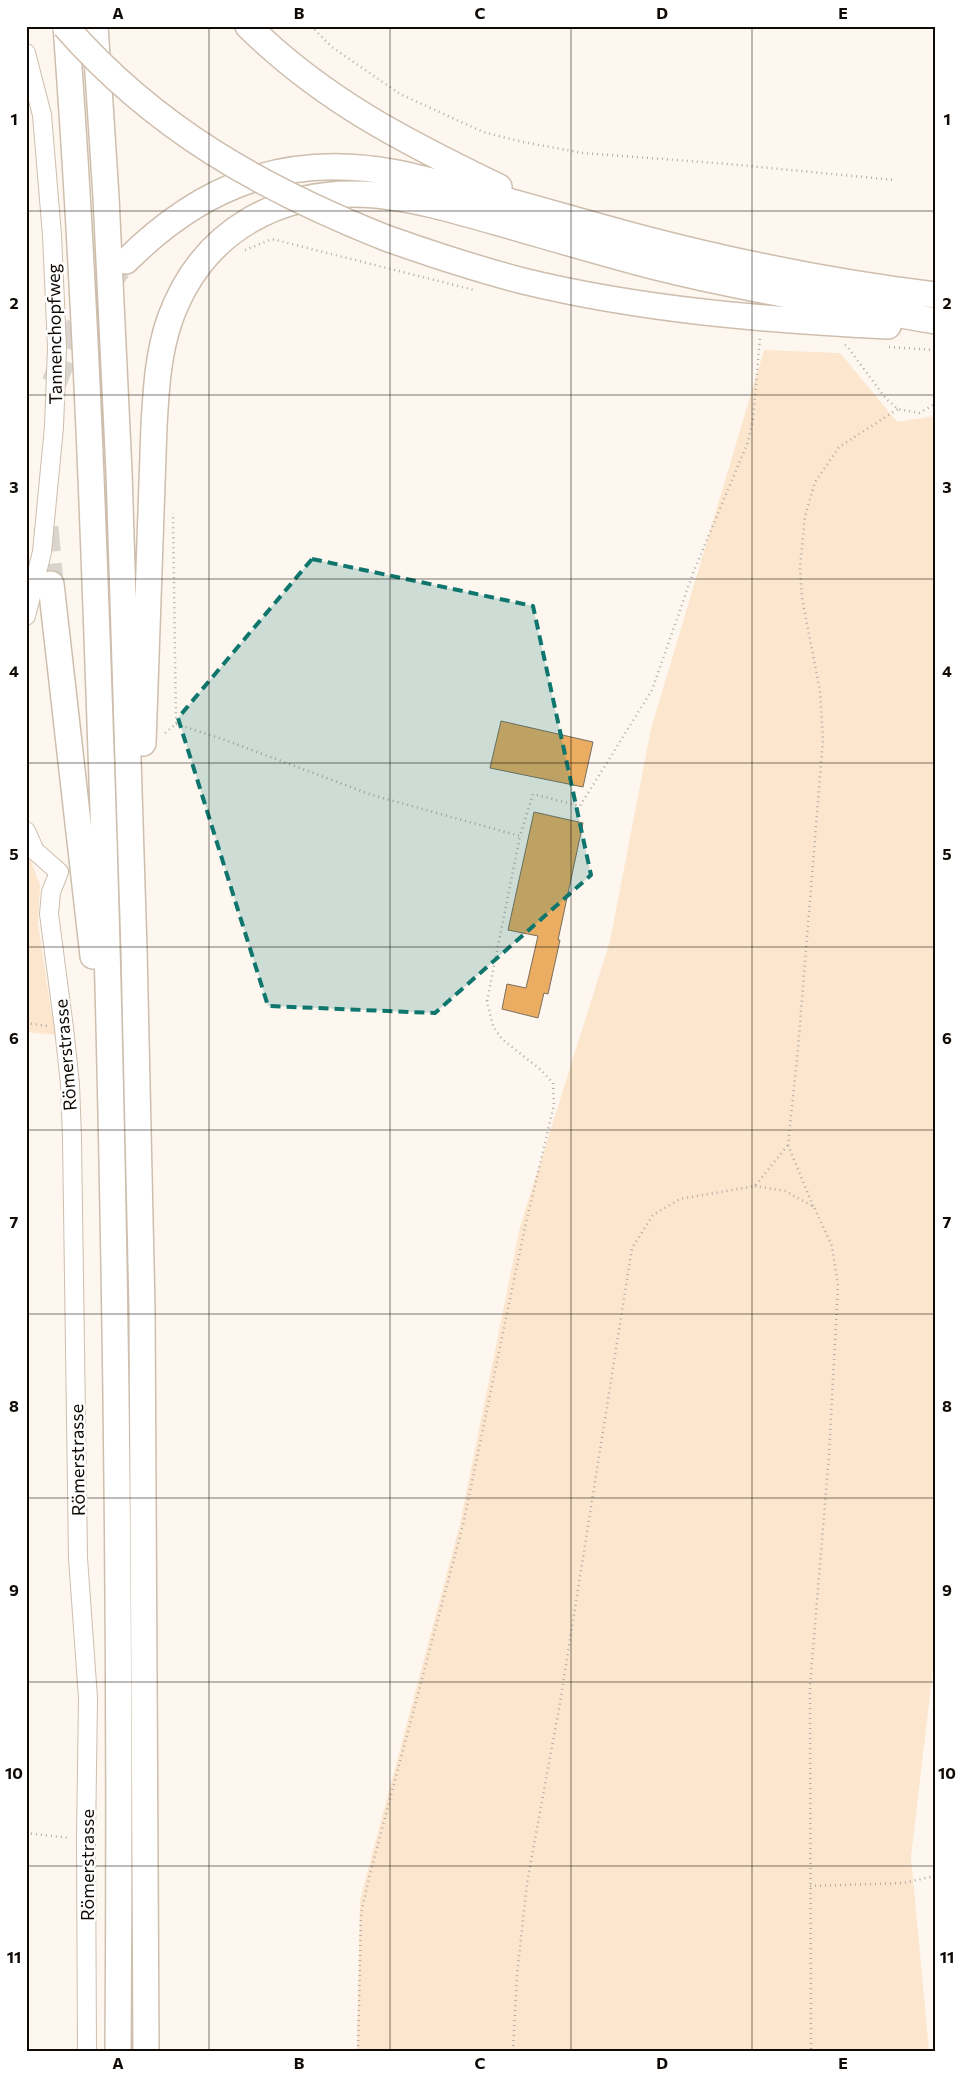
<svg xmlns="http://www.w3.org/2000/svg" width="961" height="2077" viewBox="0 0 961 2077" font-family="Commissioner,sans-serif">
<rect width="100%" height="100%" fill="#fdf7f0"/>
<!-- green -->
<path fill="#fce6cd" d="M764 350 840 353 897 422 935 416V1652L911 1857 929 2051H357L360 1900 460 1524 520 1227 610 941 651 729Z
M26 848 40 885 38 923 51 1011 58 1035 26 1032Z"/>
<!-- building -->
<path fill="#eaad61" stroke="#7b6d5d" d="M501 721 593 742 583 787 490 768Z
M534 812 583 823 558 940H560L548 994 544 993 538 1018 502 1009 507 984 526 988 538 936 508 930Z"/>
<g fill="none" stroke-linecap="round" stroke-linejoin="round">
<!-- highway-tunnel -->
<path stroke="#d9d4cd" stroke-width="25" stroke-dasharray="25 12" stroke-linecap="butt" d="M54 383 74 333 96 298 119 269
M46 527 51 584"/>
<!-- minor casing -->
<g stroke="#cebead" stroke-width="20">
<path id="minor" d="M26 53 42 115 52 235 57 348 54 427 42 552 26 616
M26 831 35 851 59 872 51 892 49 914 64 1028 70 1084 72 1138 78 1558 88 1698 86 1839 87 2051"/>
</g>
<!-- highway casing -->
<g stroke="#cebead" stroke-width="28">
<path id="highway" d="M66 26C86 297 95 568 104 840 116 1243 121 1647 118 2051
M95 26 106 197 119 472 134 950 142 1309 146 2051
M248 26C323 100 406 142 499 187
M386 238C431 254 477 269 523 281 642 310 766 320 888 326
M126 261C203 184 288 152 397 173 420 178 442 184 464 189 525 205 585 223 645 239 741 264 837 283 935 295
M51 584 93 956
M143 743 154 426C156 390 158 353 170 319 203 228 283 187 376 195 417 199 457 211 496 222 549 237 602 253 656 267 748 290 841 304 935 321"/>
</g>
<!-- path -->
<path stroke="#b2aca6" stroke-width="2.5" stroke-dasharray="1 4" stroke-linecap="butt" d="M311 26 332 47 400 94 483 132 523 142 583 153 728 164 895 180
M245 250 272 239 474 290
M845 345 847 346 886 399 898 409 919 413 935 404
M889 347 935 350
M176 724 225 740 372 795 520 836 533 794 580 806 652 690 693 573 748 442 753 419 760 337
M165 733 176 724 173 513
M26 1023 47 1026
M755 1186 785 1191 814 1207 832 1246 838 1286 829 1455 810 1686 811 2051
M813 1206 788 1145 798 1049 823 739 820 691 802 598 800 568 805 516 815 482 839 447 898 409
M26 1833 70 1838
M810 1886 903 1883 935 1876
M358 2051 361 1914 369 1878 463 1525 525 1227 554 1105 553 1083 541 1070 502 1039 493 1026 487 1001 520 836
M513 2051 517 1975 527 1883 560 1703 632 1248 653 1215 680 1199 755 1186 788 1145"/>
<!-- minor -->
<use href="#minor" stroke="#fff" stroke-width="18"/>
<!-- highway -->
<use href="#highway" stroke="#fff" stroke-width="25"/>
<!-- highway-bridge casing -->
<g stroke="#cebead" stroke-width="28" stroke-linecap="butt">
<path id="highway-bridge" d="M65 26C155 129 261 188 386 238"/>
</g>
<!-- highway-bridge -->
<use href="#highway-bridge" stroke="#fff" stroke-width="25"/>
</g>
<!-- marked area -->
<path fill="#0f766e" fill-opacity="0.2" stroke="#0f766e" stroke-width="4" stroke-dasharray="10 6" stroke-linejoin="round" d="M312 559 533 606 591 875 435 1013 268 1006 178 718Z"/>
<!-- grid -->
<path fill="none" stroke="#100b06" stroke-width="1" stroke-opacity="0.55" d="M209 26V2051M390 26V2051M571 26V2051M752 26V2051M26 211H935M26 395H935M26 579H935M26 763H935M26 947H935M26 1130H935M26 1314H935M26 1498H935M26 1682H935M26 1866H935"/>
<g text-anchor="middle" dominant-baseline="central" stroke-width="5" stroke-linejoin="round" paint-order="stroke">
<!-- street labels -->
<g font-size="18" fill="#100b06" stroke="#fff">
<text transform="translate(54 334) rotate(-91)">Tannenchopfweg</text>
<text transform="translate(65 1055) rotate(-95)">Römerstrasse</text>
<text transform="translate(77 1460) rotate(-91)">Römerstrasse</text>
<text transform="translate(87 1865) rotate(-90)">Römerstrasse</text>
</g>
</g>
<!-- border -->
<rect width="961" height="2077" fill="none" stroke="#ffffff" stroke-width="55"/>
<rect x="28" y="28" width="906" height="2022" fill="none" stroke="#100b06" stroke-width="2"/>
<g font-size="16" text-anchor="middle" font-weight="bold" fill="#100b06">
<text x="118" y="19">A</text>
<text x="299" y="19">B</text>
<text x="480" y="19">C</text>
<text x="662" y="19">D</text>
<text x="843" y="19">E</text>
<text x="14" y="125">1</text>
<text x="947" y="125">1</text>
<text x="14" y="309">2</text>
<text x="947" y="309">2</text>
<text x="14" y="493">3</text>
<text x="947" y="493">3</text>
<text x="14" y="677">4</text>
<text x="947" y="677">4</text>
<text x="14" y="860">5</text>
<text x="947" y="860">5</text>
<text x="14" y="1044">6</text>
<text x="947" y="1044">6</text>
<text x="14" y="1228">7</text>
<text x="947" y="1228">7</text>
<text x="14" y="1412">8</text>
<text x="947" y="1412">8</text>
<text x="14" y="1596">9</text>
<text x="947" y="1596">9</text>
<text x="14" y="1779">10</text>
<text x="947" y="1779">10</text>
<text x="14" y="1963">11</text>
<text x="947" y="1963">11</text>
<text x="118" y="2069">A</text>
<text x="299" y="2069">B</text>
<text x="480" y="2069">C</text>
<text x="662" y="2069">D</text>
<text x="843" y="2069">E</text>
</g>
</svg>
